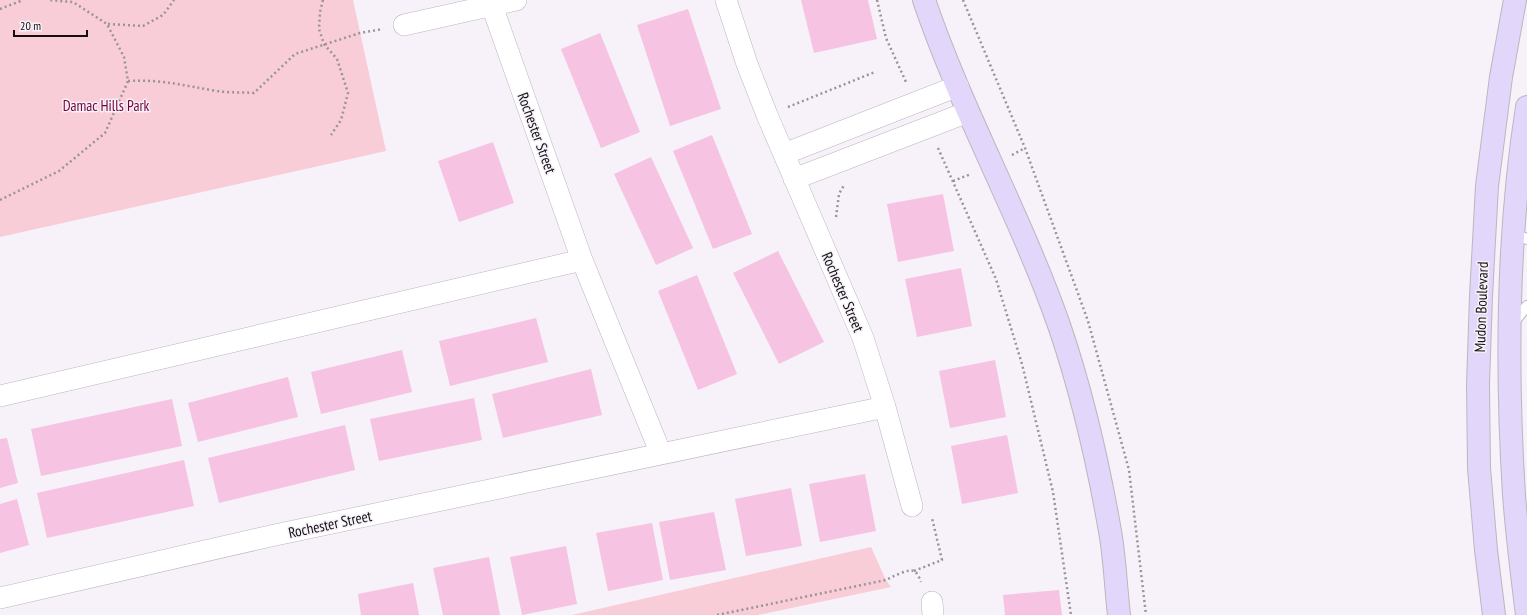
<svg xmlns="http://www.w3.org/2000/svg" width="1527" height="615" viewBox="0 0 1527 615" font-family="'PT Sans Narrow',sans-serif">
<rect width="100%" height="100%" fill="#f7f1f9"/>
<!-- green -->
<path fill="#f9cdd7" d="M0 0H353L386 151 0 237Z
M871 547 886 580 891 587 758 615H572Z"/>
<!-- building -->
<path fill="#f6c3e2" d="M801 0H868L877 39 814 53Z
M688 9 721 109 670 126 637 25Z
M600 33 640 132 601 148 561 49Z
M712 135 752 234 713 249 673 151Z
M493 142 514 203 459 222 438 161Z
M651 157 693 248 656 265 614 174Z
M943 194 954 251 898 262 887 204Z
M778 251 824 342 779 364 733 273Z
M961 268 972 326 917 337 905 279Z
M697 275 737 374 698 390 658 291Z
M536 318 548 362 450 386 439 341Z
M402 350 412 392 321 414 311 372Z
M995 360 1006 417 950 428 939 371Z
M591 369 602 415 503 438 492 394Z
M288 377 298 417 198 442 188 403Z
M474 398 482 440 379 461 370 419Z
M172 399 182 446 41 476 31 429Z
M345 425 355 470 219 503 208 458Z
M1007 435 1018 493 962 504 951 446Z
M7 438 18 483 0 488V439Z
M184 460 194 506 47 538 37 493Z
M865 474 876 531 820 542 809 484Z
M791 488 802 546 746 556 735 499Z
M17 499 29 545 0 553V504Z
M714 512 726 570 670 580 659 522Z
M652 523 663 580 608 591 596 533Z
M566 546 577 604 522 615 510 557Z
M489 557 500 615H443L433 568Z
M413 583 419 615H361L358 594Z
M1059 590 1062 615H1005L1003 595Z"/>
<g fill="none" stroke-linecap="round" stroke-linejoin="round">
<!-- lane casing -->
<g stroke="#bcb6be" stroke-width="12">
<path id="lane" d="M1514 234 1527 239
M1513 323 1527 306"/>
</g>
<!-- street casing -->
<g stroke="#bcb6be" stroke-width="22">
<path id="street" d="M726 0 747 64 767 115 863 338 885 407 912 506
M492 6 582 260 661 454
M404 25 516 0
M784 154 958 86
M794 179 968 112
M0 396 582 260
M0 598 275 535 885 407
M932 602 933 615"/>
</g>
<!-- secondary casing -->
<g stroke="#bcb6be" stroke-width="24">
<path id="secondary" d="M924 0C962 112 1021 216 1060 328 1083 396 1099 467 1111 537 1115 563 1116 589 1119 615
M1494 615 1486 550 1479 468 1478 384 1481 296 1487 186 1501 77 1515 0
M1527 615C1522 575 1517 535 1514 495 1506 366 1507 234 1527 107"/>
</g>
<!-- path -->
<path stroke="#98949a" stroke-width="2.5" stroke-dasharray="2 3" stroke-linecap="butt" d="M323 0 320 12 319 29 324 44 337 59 348 93 341 120 331 135
M877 0 886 38 906 82
M963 0 1025 148 1088 321 1129 470 1146 615
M0 9 23 0
M108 24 143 26 163 15 174 0
M128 81C162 79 185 86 217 91 229 93 242 92 254 93L295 54 360 33 383 29
M788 107 875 72
M938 148 996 279 1022 364 1053 492 1071 615
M1012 155 1025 148
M953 181 971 174
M0 200 59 171 105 133 128 81 124 57 107 24 73 2 48 0
M836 217 839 194 844 185
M914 571 942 560 932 518
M717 615 886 580C892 577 909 568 914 571 917 572 920 579 921 582"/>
<!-- lane -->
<use href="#lane" stroke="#fff" stroke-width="10"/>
<!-- street -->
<use href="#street" stroke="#fff" stroke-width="21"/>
<!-- secondary -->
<use href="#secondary" stroke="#e2d6fa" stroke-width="22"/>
</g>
<g text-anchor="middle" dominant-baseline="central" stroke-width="3" stroke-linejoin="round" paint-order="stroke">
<!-- park labels -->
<g font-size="15" fill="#760136" stroke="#f7f1f9">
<text x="106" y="105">Damac Hills Park</text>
</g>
<!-- street labels -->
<g font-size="15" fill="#121012" stroke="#f7f1f9">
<text transform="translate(537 133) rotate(70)">Rochester Street</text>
<text transform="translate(843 292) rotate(67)">Rochester Street</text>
<text transform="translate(1481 307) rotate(-88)">Mudon Boulevard</text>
<text transform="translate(330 524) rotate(-12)">Rochester Street</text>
</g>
</g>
<!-- scale -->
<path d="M14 30v6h73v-6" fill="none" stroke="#121012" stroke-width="2"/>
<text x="20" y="30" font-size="12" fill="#121012" stroke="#f7f1f9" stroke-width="3" paint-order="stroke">20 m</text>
</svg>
